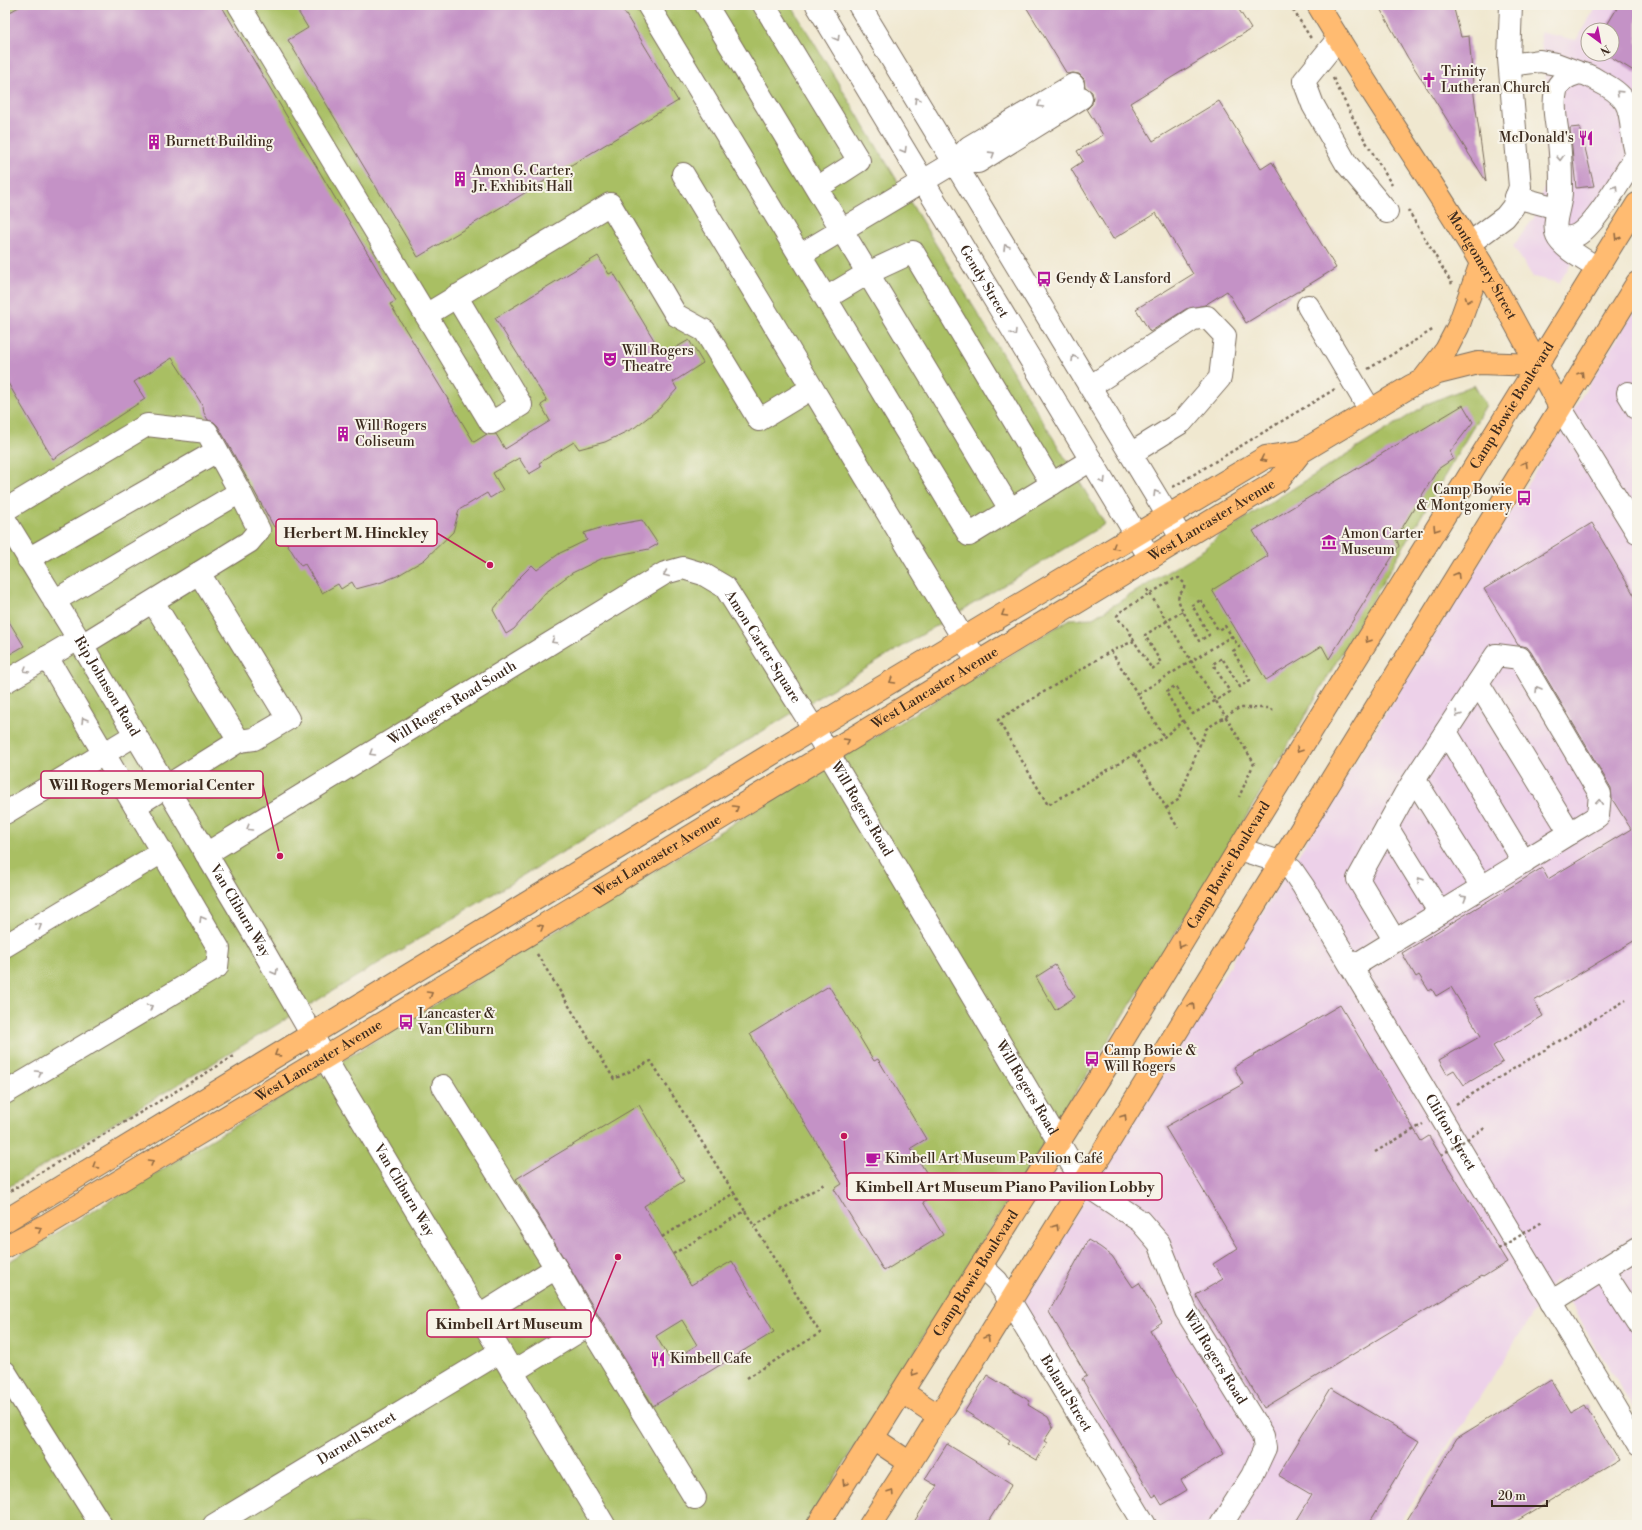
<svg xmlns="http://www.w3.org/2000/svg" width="1642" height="1530" viewBox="0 0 1642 1530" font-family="'Libre Bodoni',serif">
<rect width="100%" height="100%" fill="#f7f3e8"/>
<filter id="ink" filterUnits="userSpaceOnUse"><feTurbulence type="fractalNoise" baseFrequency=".025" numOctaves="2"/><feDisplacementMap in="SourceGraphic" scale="8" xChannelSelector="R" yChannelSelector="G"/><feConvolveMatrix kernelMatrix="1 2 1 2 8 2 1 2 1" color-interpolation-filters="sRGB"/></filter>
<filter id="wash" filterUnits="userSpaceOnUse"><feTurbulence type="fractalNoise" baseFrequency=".012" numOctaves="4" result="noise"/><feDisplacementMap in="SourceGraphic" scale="16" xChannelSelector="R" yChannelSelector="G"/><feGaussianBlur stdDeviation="0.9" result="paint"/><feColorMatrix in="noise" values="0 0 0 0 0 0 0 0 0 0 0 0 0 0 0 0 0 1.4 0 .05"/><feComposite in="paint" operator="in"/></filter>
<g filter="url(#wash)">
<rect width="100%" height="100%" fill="#f0e8d0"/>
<!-- built -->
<path fill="#edd1e9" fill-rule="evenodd" d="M1597 5H1637V160L1559 283 1533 277 1513 246 1534 218 1545 185 1546 90 1540 32 1576 40ZM1588 30H1612V54H1588Z
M1637 307V1415L1555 1279 1398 1525H1157L1021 1303Z"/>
<!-- green -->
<path fill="#a9bf64" stroke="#727441" d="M5 5H791L1105 524 5 1189Z
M1474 385 1486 405 1221 860 925 1333 916 1350 805 1525H5V1264L347 1058 1070 619 1093 618 1206 548 1219 535 1429 403Z"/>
<g id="blocks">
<!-- building -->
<path fill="#c492c6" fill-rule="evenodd" d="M22 5H221L396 301 390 304 474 442 487 434H496L505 449 550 421 541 405 547 401 495 318 598 256 609 274 613 272 663 355 689 340 703 363 673 382 677 389 659 409 634 428 605 442 579 449 574 442 539 463 541 467 529 474 519 458 493 473 503 490 490 498 487 493 459 510 453 532 424 560 397 576 382 582 356 589 352 582 341 589 338 584 322 593 305 564 301 566 276 526 274 527 218 426 214 422 208 420 204 413 203 406 172 358 134 382 145 399 53 459 5 378V15Z
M294 5H620L678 101 418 257 288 40 308 28Z
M1025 5H1236L1251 29 1130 103 1153 141 1219 101 1261 169 1272 162 1336 268 1246 323 1227 291 1205 305 1186 309 1150 332 1136 309 1193 274 1156 213 1113 239 1071 169 1083 161 1077 151 1103 135 1087 109 1092 104 1093 97 1092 92 1085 87 1084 79 1079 74 1073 73 1067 74Z
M1378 5H1453L1461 37 1469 36 1474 95 1486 181 1408 58Z
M1619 5H1637V73L1606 54H1612V30H1604Z
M1580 127 1594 186 1576 188 1570 128Z
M1463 405 1473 422 1450 452 1453 459 1438 469 1396 538 1399 546 1329 659 1322 646 1266 680 1212 590 1268 556 1253 531Z
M642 520 658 544 649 549 603 558 572 573 545 593 514 629 506 634 493 610 518 579 532 565 537 570 560 553 587 540 584 533 603 527Z
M1592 523 1637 600V939L1534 1001 1543 1016 1493 1046 1503 1062 1464 1085 1454 1070 1447 1074 1439 1060 1481 1036 1451 987 1436 996 1432 989 1429 991 1419 975 1416 977 1402 953 1542 868 1548 879 1631 829 1612 799 1611 788 1531 652 1527 647 1518 645 1484 589Z
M5 615 24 646 5 657Z
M1055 965 1075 997 1055 1010 1036 977Z
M829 986 874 1061 878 1059 926 1139 911 1148 939 1193 923 1202 943 1235 884 1271 834 1189 842 1184 750 1034Z
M1340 1005 1421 1141 1429 1136 1507 1262 1483 1277 1482 1276 1264 1408 1196 1295 1223 1279 1213 1264 1238 1248 1165 1127 1243 1084 1234 1067Z
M639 1105 684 1181 644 1206 691 1285 732 1261 774 1332 653 1406 516 1179ZM682 1320 697 1345 671 1361 656 1336Z
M1088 1240 1100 1247 1112 1256 1133 1287 1139 1283 1162 1322 1150 1330 1224 1454 1181 1480 1187 1490 1162 1505 1156 1495 1153 1497 1082 1379 1087 1376 1049 1312Z
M987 1375 1030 1401 1028 1405 1048 1417 1053 1427 1044 1441 1047 1443 1037 1460 1008 1443 1010 1440 965 1411Z
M1551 1380 1571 1413 1585 1405 1618 1460 1510 1525H1404L1457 1438Z
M1331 1388 1419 1441 1368 1525H1294L1312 1495 1278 1475Z
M947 1444 1012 1484 986 1525H912L937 1486 925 1479Z"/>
</g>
</g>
<g filter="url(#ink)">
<use href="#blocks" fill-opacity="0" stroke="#7a6c5c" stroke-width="1"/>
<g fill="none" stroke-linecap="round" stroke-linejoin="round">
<!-- minor casing -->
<g stroke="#7a6c5c" stroke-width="24">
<g id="minor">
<path d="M239 5 491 423 521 405 456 296"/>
<path d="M648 5 969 535 1091 460"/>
<path d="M706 5 1010 509"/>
<path d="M764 5 859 161 817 188"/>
<path id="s1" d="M817 5 1150 558"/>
<path d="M859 5 1182 539"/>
<path d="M1338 39 1304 81 1313 105 1346 163 1387 212"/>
<path d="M1510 65 1540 61 1556 64 1580 73"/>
<path d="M955 162H978L1081 98"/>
<path d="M683 174 978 663"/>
<path d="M1516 197 1557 208"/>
<path d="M1558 237C1565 238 1573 238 1579 234 1598 221 1623 176 1636 156"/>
<path d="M1470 243 1505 217 1513 207 1520 187 1509 59 1511 5"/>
<path d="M800 255 955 162 969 147 1073 85"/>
<path d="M1597 268C1587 261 1562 248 1557 236 1552 220 1561 207 1561 191 1561 175 1561 158 1559 142 1557 126 1552 107 1556 91 1558 82 1568 76 1576 74 1583 72 1592 77 1598 81 1642 102 1625 119 1637 156"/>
<path d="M826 298 868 273 913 252 1052 484"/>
<path d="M1308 306 1370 410"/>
<path d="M426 315 610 204 676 315 705 331 759 420 812 388"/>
<path d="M1091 386 1193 319 1207 317 1225 336 1220 378 1182 422 1132 453"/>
<path d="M1628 393 1637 408"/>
<path d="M1560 407 1637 532"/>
<path d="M5 510 147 425 207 432 240 492 54 601"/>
<path id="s2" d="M5 520 82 645 258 941 335 1075 604 1525"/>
<path d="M28 559 217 451"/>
<path d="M199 573 288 719 254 739 239 741"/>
<path d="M82 645 249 542 259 530 240 492"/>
<path d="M5 682 78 639"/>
<path d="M1478 683 1570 833"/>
<path d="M1446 732 1524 862"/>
<path d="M1415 780 1482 887"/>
<path d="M135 806 239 741 153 602"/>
<path d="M5 813 135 735"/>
<path d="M1387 827 1440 913"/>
<path id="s3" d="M1239 849 1280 862 1292 870 1303 886 1637 1445"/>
<path id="s4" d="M206 854 665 573 683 568 703 574 725 587 814 729 1083 1183 1140 1221 1159 1243 1186 1311 1263 1436 1265 1448 1252 1476 1221 1525"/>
<path d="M5 946 162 852"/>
<path d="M1352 967 1570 833 1598 816 1600 794 1520 658 1496 655 1405 794 1358 879 1395 941"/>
<path d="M443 1086 556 1268 589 1325 512 1372"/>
<path d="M5 1093 217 967 219 949 47 657"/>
<path id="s5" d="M981 1266 997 1281 1010 1301 1145 1525"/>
<path d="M1603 1270 1637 1323"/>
<path d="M1551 1302 1637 1248"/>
<path d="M479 1316 556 1268"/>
<path d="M589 1325 695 1498"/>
<path d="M5 1372 101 1525"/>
<path id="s6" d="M214 1525 500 1352"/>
</g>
</g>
<!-- major casing -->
<g stroke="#7a6c5c" stroke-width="24">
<g id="major">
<path id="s7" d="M1318 5C1366 86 1420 163 1469 243 1502 296 1530 352 1560 407"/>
<path d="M1422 381 1446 350 1458 327 1481 263"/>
<path d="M5 1221 834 716 1266 457 1301 452"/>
<path id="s8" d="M5 1247 48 1224 346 1045 1279 480 1301 452 1411 386 1438 373 1478 363 1538 365"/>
<path d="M902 1392 939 1416"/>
<path d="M873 1438 910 1463"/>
<path id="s9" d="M818 1525 1115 1053 1260 814 1637 204"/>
<path d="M870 1525 910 1463 1099 1158 1637 283"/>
</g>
</g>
<!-- path -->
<path stroke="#7a6c5c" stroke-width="2.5" stroke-dasharray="3 3" stroke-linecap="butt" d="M1290 5 1312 40
M1333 78 1360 132 1392 185
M1408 210 1452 284
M1368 369 1434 329
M1173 487 1335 389
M1147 589 1254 763 1239 797
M1201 600 1218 630 1225 626 1239 647 1233 651 1250 680 1240 687 1222 658 1213 664 1230 692 1193 714 1175 686 1166 692 1183 721 1164 737 1048 805 998 720 1111 651 1134 641 1152 669 1161 663 1145 635 1183 611 1199 641 1209 635 1192 605Z
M1134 641 1128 629 1119 620 1117 616 1120 612 1174 579 1179 578 1185 584C1182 598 1173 591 1183 611
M1111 651 1164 737
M1138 694 1232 636
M1183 721 1199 746
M1135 755 1178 828
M1166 808 1178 800 1206 729 1239 708H1270L1275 713
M537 954 614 1079 651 1061 734 1193
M1456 1104 1626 1000
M1482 1130 1486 1127
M1375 1152 1423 1124
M5 1194 236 1055
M1539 1224 1544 1221
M662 1237 734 1193 745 1211
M673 1254 745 1211 754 1226 826 1183
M747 1378 820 1333 754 1226"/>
<!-- minor -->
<use href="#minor" stroke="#fff" stroke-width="22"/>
<!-- major -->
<use href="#major" stroke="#ffbb71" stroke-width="22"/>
<!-- path-bridge -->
<path stroke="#7a6c5c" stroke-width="2.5" stroke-dasharray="3 3" stroke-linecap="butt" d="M1441 1155 1482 1130
M1498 1249 1539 1224"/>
</g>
<!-- one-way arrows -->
<defs><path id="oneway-chevron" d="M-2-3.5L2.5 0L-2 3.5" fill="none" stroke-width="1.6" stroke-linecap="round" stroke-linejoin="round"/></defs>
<g stroke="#a79f9a">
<use href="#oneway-chevron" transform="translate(837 38) rotate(59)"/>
<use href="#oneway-chevron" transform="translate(1619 93) rotate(-136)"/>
<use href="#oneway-chevron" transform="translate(917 100) rotate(-121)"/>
<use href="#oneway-chevron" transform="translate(1040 105) rotate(149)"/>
<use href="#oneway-chevron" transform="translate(904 150) rotate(59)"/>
<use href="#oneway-chevron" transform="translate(992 154) rotate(-32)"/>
<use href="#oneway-chevron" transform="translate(1560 158) rotate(88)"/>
<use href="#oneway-chevron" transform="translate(1615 188) rotate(-56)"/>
<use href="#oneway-chevron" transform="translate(1006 247) rotate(-121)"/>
<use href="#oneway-chevron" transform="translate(1014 333) rotate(59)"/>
<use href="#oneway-chevron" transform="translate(1074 358) rotate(-121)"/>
<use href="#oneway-chevron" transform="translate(1103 481) rotate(59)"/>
<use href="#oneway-chevron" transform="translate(1156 493) rotate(-121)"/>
<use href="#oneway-chevron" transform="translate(666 574) rotate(157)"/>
<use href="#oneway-chevron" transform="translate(554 641) rotate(149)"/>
<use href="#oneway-chevron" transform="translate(26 670) rotate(149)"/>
<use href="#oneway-chevron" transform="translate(1538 689) rotate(-121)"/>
<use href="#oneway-chevron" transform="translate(1458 714) rotate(123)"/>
<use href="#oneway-chevron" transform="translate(84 720) rotate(-121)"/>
<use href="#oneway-chevron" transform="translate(372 753) rotate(149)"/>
<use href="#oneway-chevron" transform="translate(1599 802) rotate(-85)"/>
<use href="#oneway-chevron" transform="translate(249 828) rotate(149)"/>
<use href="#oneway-chevron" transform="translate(1420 880) rotate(-122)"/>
<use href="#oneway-chevron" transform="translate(1464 898) rotate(-32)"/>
<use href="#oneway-chevron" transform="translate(202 919) rotate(-121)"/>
<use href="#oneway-chevron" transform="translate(39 926) rotate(-31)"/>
<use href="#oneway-chevron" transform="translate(275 972) rotate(61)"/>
<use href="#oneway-chevron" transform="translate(150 1007) rotate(-31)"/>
<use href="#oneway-chevron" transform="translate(39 1073) rotate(-31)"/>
</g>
<g stroke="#936b43">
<use href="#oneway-chevron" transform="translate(1617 237) rotate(122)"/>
<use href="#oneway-chevron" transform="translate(1468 300) rotate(110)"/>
<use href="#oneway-chevron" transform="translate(1581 374) rotate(-58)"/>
<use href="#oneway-chevron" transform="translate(1263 459) rotate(154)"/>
<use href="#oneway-chevron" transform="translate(1525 464) rotate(-59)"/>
<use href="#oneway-chevron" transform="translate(1436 529) rotate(122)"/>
<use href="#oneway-chevron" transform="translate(1115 547) rotate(149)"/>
<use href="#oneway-chevron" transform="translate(1457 575) rotate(-59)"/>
<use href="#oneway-chevron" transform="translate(1004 614) rotate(149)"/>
<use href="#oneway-chevron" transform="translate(1368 640) rotate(122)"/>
<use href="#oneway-chevron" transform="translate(892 681) rotate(149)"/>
<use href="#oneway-chevron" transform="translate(847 741) rotate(-31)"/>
<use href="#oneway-chevron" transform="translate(1299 750) rotate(122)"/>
<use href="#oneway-chevron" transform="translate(736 808) rotate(-31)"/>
<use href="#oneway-chevron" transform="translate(541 927) rotate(-31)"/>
<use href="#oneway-chevron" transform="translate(1181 945) rotate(121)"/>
<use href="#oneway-chevron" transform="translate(430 994) rotate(-31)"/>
<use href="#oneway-chevron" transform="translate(1192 1006) rotate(-58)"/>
<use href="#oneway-chevron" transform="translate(277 1054) rotate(148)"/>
<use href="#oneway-chevron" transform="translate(1124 1117) rotate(-58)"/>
<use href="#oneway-chevron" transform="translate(151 1162) rotate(-31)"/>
<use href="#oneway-chevron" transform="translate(95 1166) rotate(148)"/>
<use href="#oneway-chevron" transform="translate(1056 1227) rotate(-58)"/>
<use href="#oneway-chevron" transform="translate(39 1229) rotate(-29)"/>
<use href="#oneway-chevron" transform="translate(987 1338) rotate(-59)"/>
<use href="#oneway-chevron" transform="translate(914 1373) rotate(122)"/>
<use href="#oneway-chevron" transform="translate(845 1483) rotate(122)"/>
<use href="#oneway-chevron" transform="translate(891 1492) rotate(-57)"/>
</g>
</g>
<!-- icons -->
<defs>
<g id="church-bare" transform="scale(1.2)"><path d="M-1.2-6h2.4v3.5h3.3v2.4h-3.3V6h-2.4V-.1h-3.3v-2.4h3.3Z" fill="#b5179e" stroke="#f7f3e8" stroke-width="2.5" paint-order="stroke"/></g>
<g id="restaurant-bare" transform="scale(1.2)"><path d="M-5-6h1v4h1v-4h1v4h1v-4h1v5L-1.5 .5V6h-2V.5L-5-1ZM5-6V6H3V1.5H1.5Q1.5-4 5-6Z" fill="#b5179e" stroke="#f7f3e8" stroke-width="2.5" paint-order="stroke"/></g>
<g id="building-bare" transform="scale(1.2)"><path d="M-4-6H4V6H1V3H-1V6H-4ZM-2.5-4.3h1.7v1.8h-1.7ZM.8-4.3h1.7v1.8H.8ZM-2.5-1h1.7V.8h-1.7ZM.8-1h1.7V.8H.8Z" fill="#b5179e" stroke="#f7f3e8" stroke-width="2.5" paint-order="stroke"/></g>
<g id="bus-bare" transform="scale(1.2)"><path d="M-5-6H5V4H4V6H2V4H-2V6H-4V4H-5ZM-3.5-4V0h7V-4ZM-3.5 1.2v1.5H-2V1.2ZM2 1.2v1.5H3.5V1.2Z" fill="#b5179e" stroke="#f7f3e8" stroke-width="2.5" paint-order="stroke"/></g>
<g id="theatre-bare" transform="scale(1.2)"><path d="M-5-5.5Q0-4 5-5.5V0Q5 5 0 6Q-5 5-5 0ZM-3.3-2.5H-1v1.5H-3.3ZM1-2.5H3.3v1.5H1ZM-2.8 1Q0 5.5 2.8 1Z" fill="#b5179e" stroke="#f7f3e8" stroke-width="2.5" paint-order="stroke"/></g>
<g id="museum-bare" transform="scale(1.2)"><path d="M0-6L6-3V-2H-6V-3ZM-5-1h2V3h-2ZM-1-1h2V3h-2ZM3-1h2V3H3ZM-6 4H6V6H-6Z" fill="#b5179e" stroke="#f7f3e8" stroke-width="2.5" paint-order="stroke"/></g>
<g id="cafe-bare" transform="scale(1.2)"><path d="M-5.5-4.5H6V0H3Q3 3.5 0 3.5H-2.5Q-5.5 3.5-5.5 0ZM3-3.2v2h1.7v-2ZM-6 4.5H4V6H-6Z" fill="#b5179e" stroke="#f7f3e8" stroke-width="2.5" paint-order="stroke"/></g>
</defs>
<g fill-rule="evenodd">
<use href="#church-bare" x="1429" y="80"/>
<use href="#restaurant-bare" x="1586" y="138"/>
<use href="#building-bare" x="154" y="142"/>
<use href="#building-bare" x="460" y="179"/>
<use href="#bus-bare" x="1044" y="279"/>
<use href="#theatre-bare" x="610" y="359"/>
<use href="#building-bare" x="343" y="434"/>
<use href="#bus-bare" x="1524" y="498"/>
<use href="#museum-bare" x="1329" y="542"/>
<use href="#bus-bare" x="406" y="1022"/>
<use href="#bus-bare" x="1092" y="1059"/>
<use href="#cafe-bare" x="873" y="1159"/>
<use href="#restaurant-bare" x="658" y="1359"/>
</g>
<g text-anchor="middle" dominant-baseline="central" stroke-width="4" stroke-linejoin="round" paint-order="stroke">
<!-- poi labels -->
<g font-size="14" fill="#3b2a1e" stroke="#f7f3e8" text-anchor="start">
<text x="1441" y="72">Trinity<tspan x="1441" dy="16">Lutheran Church</tspan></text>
<text x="1574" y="138" text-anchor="end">McDonald's</text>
<text x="166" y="142">Burnett Building</text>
<text x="472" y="171">Amon G. Carter,<tspan x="472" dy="16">Jr. Exhibits Hall</tspan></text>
<text x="1056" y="279">Gendy &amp; Lansford</text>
<text x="622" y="351">Will Rogers<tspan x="622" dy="16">Theatre</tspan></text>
<text x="355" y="426">Will Rogers<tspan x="355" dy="16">Coliseum</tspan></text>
<text x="1512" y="490" text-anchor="end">Camp Bowie<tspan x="1512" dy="16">&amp; Montgomery</tspan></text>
<text x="1341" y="534">Amon Carter<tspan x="1341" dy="16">Museum</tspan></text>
<text x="418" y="1014">Lancaster &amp;<tspan x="418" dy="16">Van Cliburn</tspan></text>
<text x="1104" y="1051">Camp Bowie &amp;<tspan x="1104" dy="16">Will Rogers</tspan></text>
<text x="885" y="1159">Kimbell Art Museum Pavilion Café</text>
<text x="670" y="1359">Kimbell Cafe</text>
</g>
<!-- street labels -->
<g font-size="14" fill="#3b2a1e" stroke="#f7f3e8">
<text stroke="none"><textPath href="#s7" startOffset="308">Montgomery Street</textPath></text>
<text stroke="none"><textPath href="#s1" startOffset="323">Gendy Street</textPath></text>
<text stroke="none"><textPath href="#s9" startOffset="1317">Camp Bowie Boulevard</textPath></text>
<text stroke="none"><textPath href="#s8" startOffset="1409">West Lancaster Avenue</textPath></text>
<text stroke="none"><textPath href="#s4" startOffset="674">Amon Carter Square</textPath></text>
<text stroke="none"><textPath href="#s2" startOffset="195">Rip Johnson Road</textPath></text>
<text stroke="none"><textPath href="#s8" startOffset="1085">West Lancaster Avenue</textPath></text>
<text stroke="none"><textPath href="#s4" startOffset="289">Will Rogers Road South</textPath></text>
<text stroke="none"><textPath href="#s4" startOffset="864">Will Rogers Road</textPath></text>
<text stroke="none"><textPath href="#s8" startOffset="761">West Lancaster Avenue</textPath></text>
<text stroke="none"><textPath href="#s9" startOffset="777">Camp Bowie Boulevard</textPath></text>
<text stroke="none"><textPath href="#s2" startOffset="456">Van Cliburn Way</textPath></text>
<text stroke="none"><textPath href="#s8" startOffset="365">West Lancaster Avenue</textPath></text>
<text stroke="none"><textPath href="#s4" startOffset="1188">Will Rogers Road</textPath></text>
<text stroke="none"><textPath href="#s3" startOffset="364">Clifton Street</textPath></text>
<text stroke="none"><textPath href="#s2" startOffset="780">Van Cliburn Way</textPath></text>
<text stroke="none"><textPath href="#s9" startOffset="297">Camp Bowie Boulevard</textPath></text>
<text stroke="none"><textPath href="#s4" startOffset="1524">Will Rogers Road</textPath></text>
<text stroke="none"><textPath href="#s5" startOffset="154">Boland Street</textPath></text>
<text stroke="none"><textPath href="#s6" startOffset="167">Darnell Street</textPath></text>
</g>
</g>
<!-- callouts -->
<path fill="none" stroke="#c2185b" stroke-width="1.5" d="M490 565L437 533M280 856L263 785M844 1136L847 1187M618 1257L591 1323"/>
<g fill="#c2185b" stroke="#f7f3e8" stroke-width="1.5">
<circle cx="490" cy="565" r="4"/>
<circle cx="280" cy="856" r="4"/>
<circle cx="844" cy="1136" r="4"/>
<circle cx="618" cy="1257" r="4"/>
</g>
<g fill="#f7f3e8" stroke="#c2185b" stroke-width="1.5">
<rect x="276" y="519" width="161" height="27" rx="4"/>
<rect x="41" y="771" width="222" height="27" rx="4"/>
<rect x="847" y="1173" width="315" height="27" rx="4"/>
<rect x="427" y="1310" width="164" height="27" rx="4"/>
</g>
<g font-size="15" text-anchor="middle" font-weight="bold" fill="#3b2a1e">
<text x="356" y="538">Herbert M. Hinckley</text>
<text x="152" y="790">Will Rogers Memorial Center</text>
<text x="1005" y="1192">Kimbell Art Museum Piano Pavilion Lobby</text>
<text x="509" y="1329">Kimbell Art Museum</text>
</g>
<!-- margin -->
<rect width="1642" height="1530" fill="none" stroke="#f7f3e8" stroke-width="20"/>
<!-- north arrow -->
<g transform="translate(1600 42) rotate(148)"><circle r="19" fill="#f7f3e8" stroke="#aca397"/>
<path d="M0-3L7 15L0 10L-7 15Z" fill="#b5179e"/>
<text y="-6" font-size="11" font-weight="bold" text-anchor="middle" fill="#3b2a1e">N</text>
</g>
<!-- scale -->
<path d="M1492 1500v6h55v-6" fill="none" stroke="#3b2a1e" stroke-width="2"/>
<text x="1498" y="1500" font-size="12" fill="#3b2a1e" stroke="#f7f3e8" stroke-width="3" paint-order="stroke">20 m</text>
</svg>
